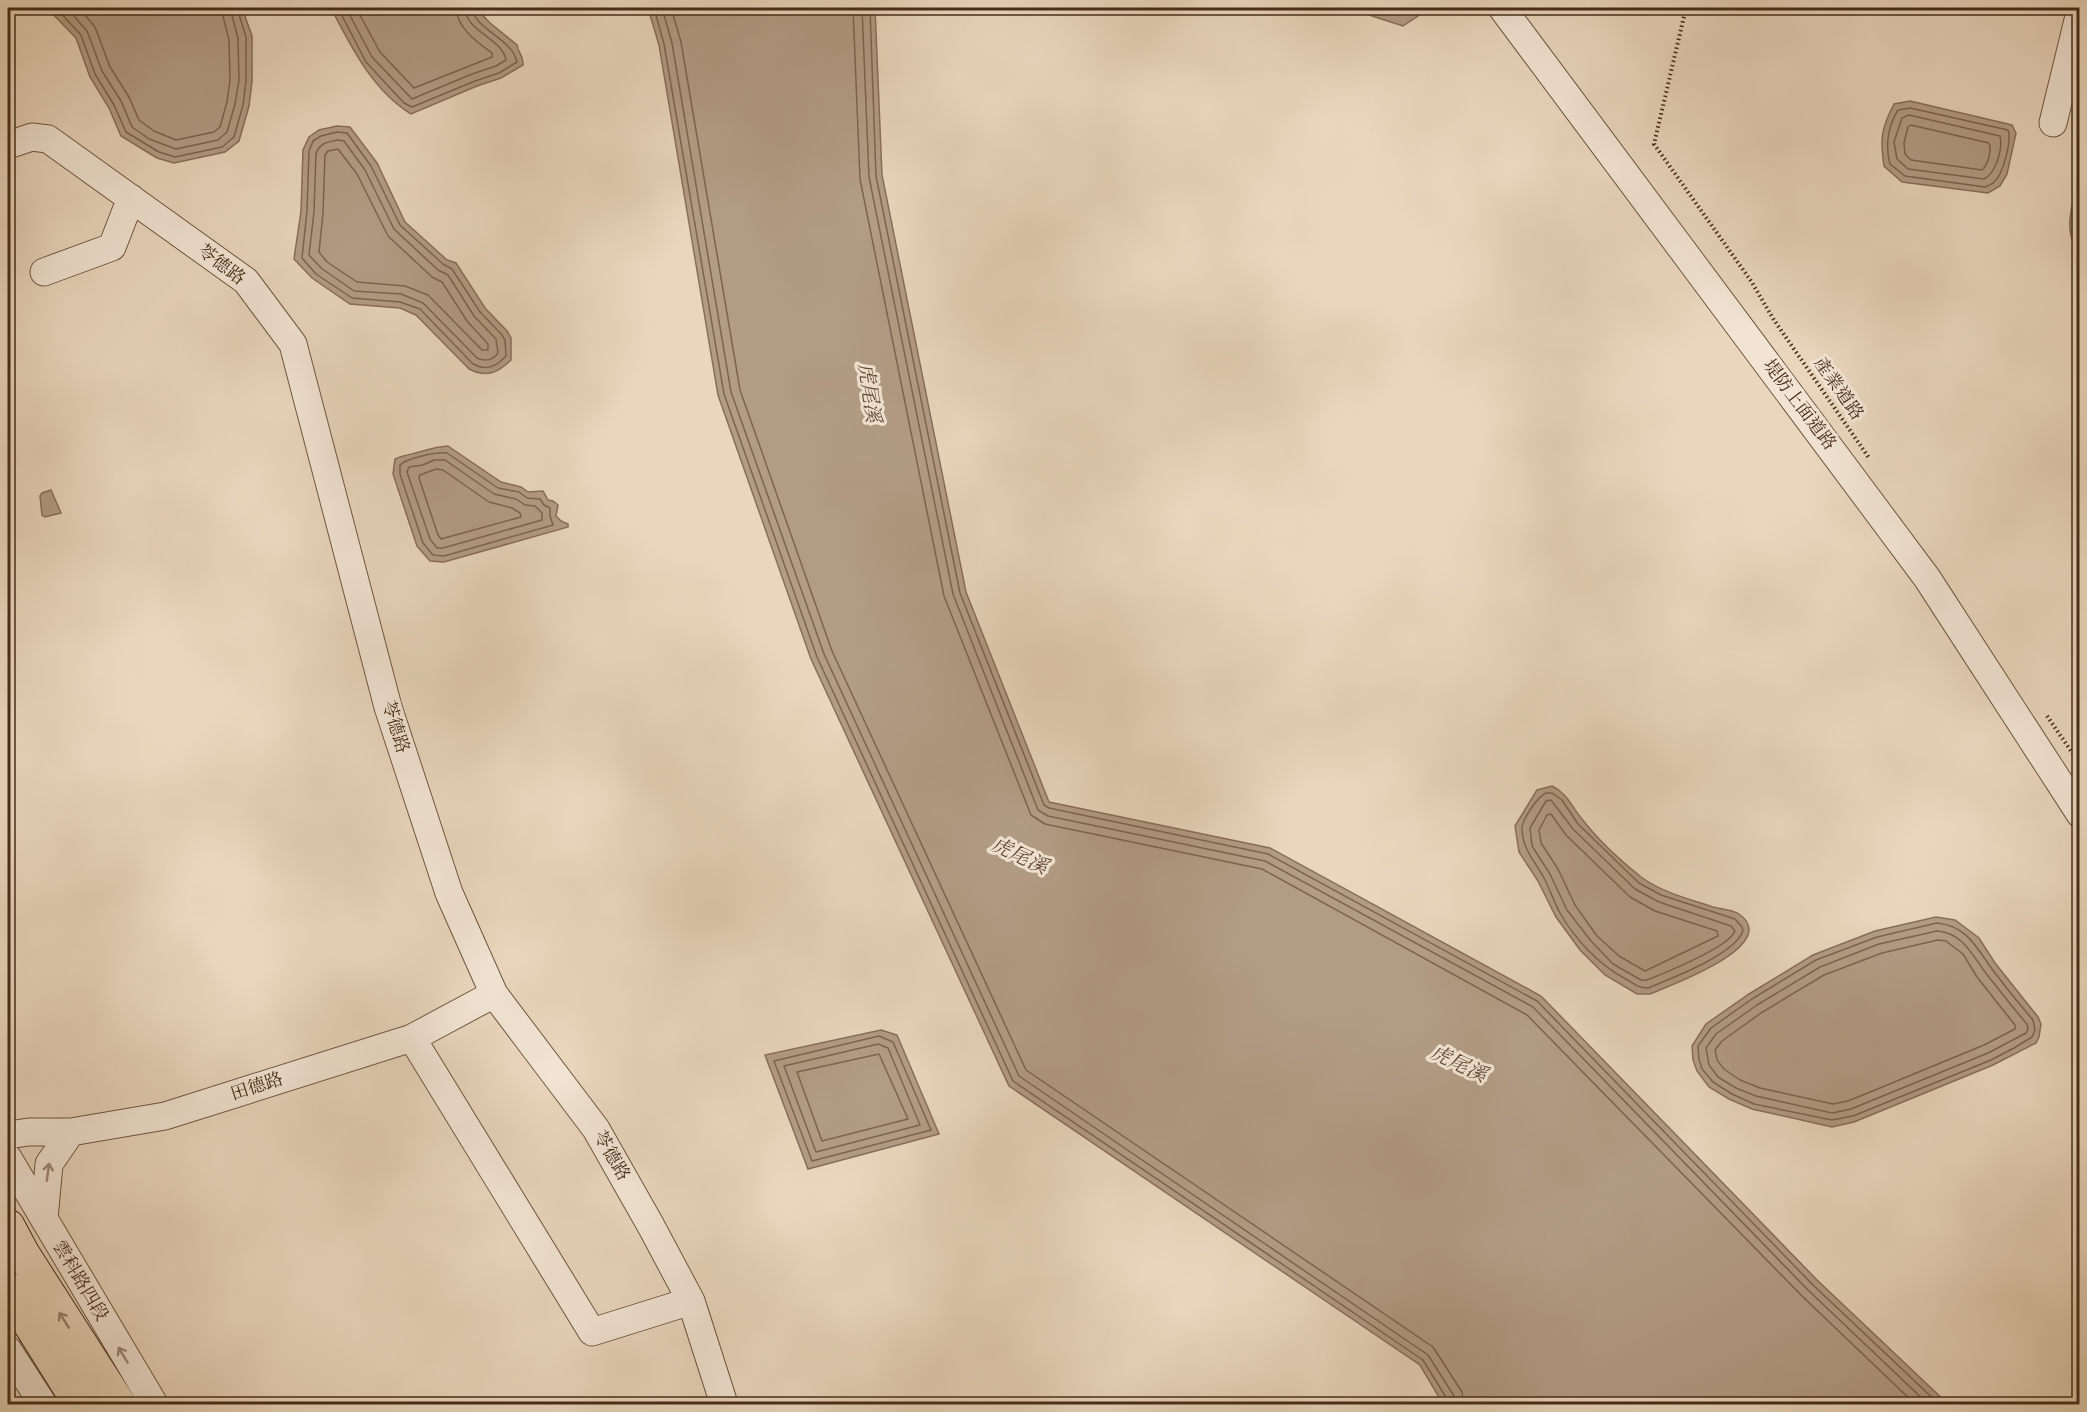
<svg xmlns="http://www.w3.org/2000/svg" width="2087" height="1412" viewBox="0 0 2087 1412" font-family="'Old Standard TT','Noto Serif TC',serif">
<rect width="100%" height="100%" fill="#e9d6bc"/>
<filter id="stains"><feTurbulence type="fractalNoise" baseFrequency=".00333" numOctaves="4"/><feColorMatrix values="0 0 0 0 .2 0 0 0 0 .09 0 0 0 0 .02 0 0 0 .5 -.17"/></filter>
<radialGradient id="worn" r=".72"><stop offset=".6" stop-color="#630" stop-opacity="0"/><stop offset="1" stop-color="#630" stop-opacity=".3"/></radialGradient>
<!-- water -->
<path fill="#b29c84" stroke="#876f59" stroke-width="1.5" d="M47 8H242L252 36V81L249 106 239 141 225 152 174 163 157 158 121 136 109 108 90 77 76 38Z
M331 8H476L490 23 517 45C518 53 524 56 523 65L501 78 477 86 411 114C372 90 351 46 331 8Z
M648 8H875L882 175 966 592 1049 802 1270 848 1541 996 1817 1280 1948 1404H1443L1420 1365 1009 1086 811 659 718 395 659 45Z
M1358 8H1430L1403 26 1372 16Z
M1910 101 2012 125 2016 133 2007 174 2000 186 1988 193 1902 182 1884 166C1880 139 1881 129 1894 104Z
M337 126 350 127 377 163 405 222 447 260 456 263 485 308 507 331 511 338V360C497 373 487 378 469 369L416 315 400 308 350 304 312 278 294 259 301 211 303 150 309 137 319 130Z
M2079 176V251C2061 232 2074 200 2079 176Z
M448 446 501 482 521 487 528 492 543 491 548 500 553 501 558 505 556 516 561 521 568 524V527L444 562 430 561 417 546 393 474 395 459C403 455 410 455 419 452 431 449 434 447 448 446Z
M51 490 61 513 45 517 42 515 40 496 42 493Z
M1552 786C1567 793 1572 807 1582 819 1598 840 1621 861 1641 877 1661 892 1689 899 1713 907 1720 909 1733 910 1739 914 1783 945 1669 986 1650 994H1637L1605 975 1580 950 1556 917 1538 881 1519 852 1515 826 1537 790Z
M1936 917 1955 920 1979 938 1995 963 2038 1017 2041 1024 2039 1037 2036 1043 1993 1065 1854 1122 1832 1127 1752 1109 1729 1099 1709 1087 1697 1071 1693 1060 1692 1046 1706 1024 1749 994 1813 955 1875 931Z
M881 1030 897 1035 939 1134 808 1169 765 1055Z"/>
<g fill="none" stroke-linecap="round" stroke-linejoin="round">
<!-- shore -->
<path stroke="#7c644e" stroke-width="1.5" d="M56 8 81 35 95 74 114 105 126 132 159 152 175 157 222 147 234 137 243 105 246 81V37L237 8
M67 8 87 31 102 71 121 101 132 127 149 139 176 149 218 140 227 132 235 104 239 80 238 38 230 8
M79 8 95 27 110 67 129 97 139 120 154 131 176 140 214 132 220 127 227 102 230 80 229 40 221 8
M338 8 366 62 404 103 412 107 475 81 499 73 517 62C512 38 475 30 472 8
M346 8 372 57 412 99 472 74 496 66 506 60C502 38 466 32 465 8
M356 8 380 52 414 88 492 57V53C477 42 457 28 456 8
M654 8 664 44 724 394 817 657 1013 1081 1423 1360 1447 1399 1448 1404
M662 8 672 43 731 392 824 654 1019 1076 1428 1355 1454 1396 1455 1404
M671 8 681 42 740 390 832 651 1026 1070 1433 1347 1462 1392 1464 1404
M853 8 860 179 944 596 1031 815 1045 824 1262 869 1527 1015 1802 1296 1915 1404
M862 8 869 177 953 594 1038 810 1048 816 1265 861 1533 1007 1808 1290 1928 1404
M870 8 876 176 960 593 1044 805 1049 808 1268 854 1537 1001 1813 1285 1939 1404
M1910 108 2008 130C2012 140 2003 175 1994 182 1993 184 1987 186 1985 187L1905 176 1890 164C1885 146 1888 126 1898 110Z
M1909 115 2000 136C2003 149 1996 173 1984 179L1908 169 1897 159 1894 142 1902 118Z
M1911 125 1989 143C1992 150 1988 165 1982 170L1911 160 1905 154 1904 143 1908 127Z
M337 132 347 133 371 166 400 225 443 264 452 269 480 312 502 335 505 340 506 356C496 367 486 371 473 364L420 309 400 302 352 298 316 274 302 258 307 211 309 151 313 141 321 136Z
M338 140 344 141 365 170 394 229 438 270 448 275 474 316 496 339 498 353C493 360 485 362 477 358L423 303 401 294 354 291 321 268 309 255 314 212 316 153C321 142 328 142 338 140Z
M338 149 357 174 388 236 432 277 442 282 467 321 488 344V350H482L428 295 405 286 357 282 327 262 319 252 323 213 325 155 328 151Z
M447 453 498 488 519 492 527 498 540 499 544 505 550 508V516L553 525 444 556 433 555 423 543 400 474V465C407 458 436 452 447 453Z
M434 460H445L494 494 516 499 525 505 535 506 542 513V520L443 548H437L430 539 407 472 409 467 423 465Z
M436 469 443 470 489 502 512 508 520 513 521 517 441 539 438 535 419 478 420 475Z
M1546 793H1552L1562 800 1578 824 1639 883 1661 895 1735 919 1742 927 1743 931C1734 955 1672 978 1648 988 1637 988 1633 983 1624 978 1598 964 1575 939 1560 913 1554 902 1550 890 1545 880 1536 862 1523 851 1522 830 1521 821 1537 797 1546 793Z
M1551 800 1573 829 1635 889 1659 902 1731 926 1735 931C1729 947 1665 973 1647 980H1641L1613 964 1591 941 1567 910 1550 874 1532 846 1530 828 1546 801Z
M1551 814 1566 835 1630 897 1655 911 1717 931 1718 936 1645 971 1619 956 1597 936 1575 905 1558 869 1541 843 1539 830 1547 815Z
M1937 923C1969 926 1978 951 1995 973 2007 989 2020 1005 2033 1020L2035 1030 2032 1037 2014 1048 1991 1060 1853 1116 1832 1120 1754 1104 1732 1094 1713 1082 1702 1069 1699 1059 1698 1046 1711 1028 1752 999 1816 960 1877 937Z
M1937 931C1964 933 1973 957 1988 976 2001 992 2013 1008 2027 1024L2028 1029 2026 1033 1988 1053 1851 1109 1832 1113 1756 1096 1736 1088 1718 1077 1709 1065 1706 1048 1716 1034 1757 1005 1820 967 1879 944Z
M1938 940 1946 941 1963 954 1977 977 2015 1025V1029L1984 1045 1875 1090 1848 1101 1833 1104 1760 1088 1740 1080 1724 1069 1717 1060 1715 1050 1722 1041 1761 1013 1824 975 1882 953Z
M879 1036 893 1042 931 1130 812 1161 774 1061Z
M878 1044 888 1048 920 1125 816 1152 784 1066Z
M879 1054 908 1119 822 1141 797 1072Z"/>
<!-- minor casing -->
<g stroke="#6f5641" stroke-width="29">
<path id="minor" d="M1502 8 1927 578 2080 814
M2053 123 2080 12
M8 145 32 137 48 139 246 281 293 344 388 707 449 893 494 994 596 1129 651 1226 691 1301 724 1404
M44 272 112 247 131 198
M412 1038 592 1332 691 1301
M8 1135 29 1132H71L165 1116 412 1038 494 994
M8 1158 154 1404
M44 1219 49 1164 71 1132
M8 1350 43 1404"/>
</g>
<!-- major casing -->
<g stroke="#462c18" stroke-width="35">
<path id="major" d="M8 1226 23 1254 119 1404
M8 1289 80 1404"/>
</g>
<!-- path -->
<path stroke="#462c18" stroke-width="4" stroke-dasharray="1.5 3" stroke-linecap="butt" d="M1686 8 1654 144 1751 281 1774 320 1869 458
M2047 716 2080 764"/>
<!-- minor -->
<use href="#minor" stroke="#f1e4d3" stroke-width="27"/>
<!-- major -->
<use href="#major" stroke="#e9d6bc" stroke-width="33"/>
</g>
<!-- one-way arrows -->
<defs><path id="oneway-shaft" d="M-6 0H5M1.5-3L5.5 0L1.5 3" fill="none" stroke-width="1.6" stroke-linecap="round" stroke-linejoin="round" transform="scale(1.5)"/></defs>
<g stroke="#9c8876">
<use href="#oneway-shaft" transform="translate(48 1172) rotate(-82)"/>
<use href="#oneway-shaft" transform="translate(123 1355) rotate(-121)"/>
</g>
<use stroke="#98816a" href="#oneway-shaft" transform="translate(64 1320) rotate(-122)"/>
<g text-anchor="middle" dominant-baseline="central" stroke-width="6" stroke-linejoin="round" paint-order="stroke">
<!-- street labels -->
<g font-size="18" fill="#462c18" stroke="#f1e4d3">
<text transform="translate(221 265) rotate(37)">苓德路</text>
<text transform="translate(1838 389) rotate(55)">產業道路</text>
<text transform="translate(1799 405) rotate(53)">堤防上面道路</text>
<text transform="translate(395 727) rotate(73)">苓德路</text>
<text transform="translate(257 1087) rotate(-18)">田德路</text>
<text transform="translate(611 1156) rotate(60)">苓德路</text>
<text transform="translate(80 1281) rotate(59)">雲科路四段</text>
</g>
<!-- water labels -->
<g font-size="20" font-style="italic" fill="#614833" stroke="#f1e4d3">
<text transform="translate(868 393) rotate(82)">虎尾溪</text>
<text transform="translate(1019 857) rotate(25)">虎尾溪</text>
<text transform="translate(1458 1065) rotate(25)">虎尾溪</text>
</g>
</g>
<!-- margin -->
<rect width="2087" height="1412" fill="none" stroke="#e9d6bc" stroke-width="30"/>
<rect x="9" y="9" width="2069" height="1394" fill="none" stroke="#462c18" stroke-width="3"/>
<rect x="15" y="15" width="2057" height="1382" fill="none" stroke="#462c18" stroke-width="1.5"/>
<rect width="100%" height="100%" filter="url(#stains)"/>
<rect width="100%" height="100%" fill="url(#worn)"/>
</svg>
